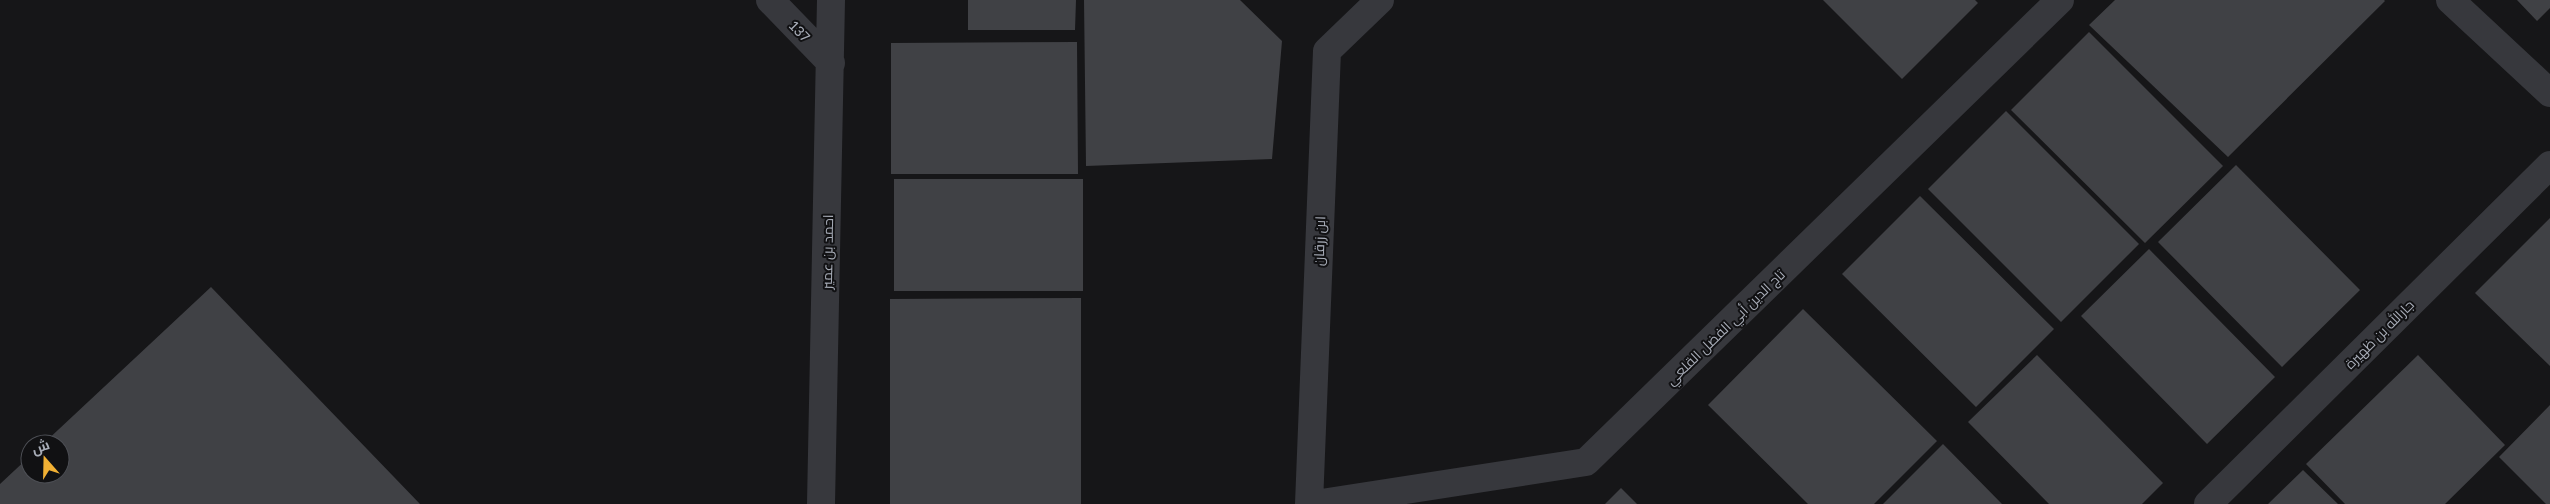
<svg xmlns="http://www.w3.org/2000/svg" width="2550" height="504" viewBox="0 0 2550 504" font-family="'Golos Text',Cairo,sans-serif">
<rect width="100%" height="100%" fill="#161618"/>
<!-- building -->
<path fill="#404145" d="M968 0H1076L1075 30H968Z
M1084 0H1240L1282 41 1272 159 1086 166Z
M1823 0H1975L1978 3 1902 79Z
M2115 0H2384L2385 1 2228 157 2089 25Z
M2517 0H2550V8L2537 21Z
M2089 32 2223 166 2145 243 2011 110Z
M1077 42 1078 174H891V43Z
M2006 111 2139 244 2061 322 1928 189Z
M2236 165 2360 290 2282 367 2158 242Z
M894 179H1083V291H894Z
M1920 196 2054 329 1976 407 1842 274Z
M2550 218V366L2475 293Z
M2149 249 2275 377 2207 444 2081 316Z
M211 287 420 504H0V484L30 456V474H60V444H43Z
M1081 298V504H890V299Z
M1803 309 1937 441 1874 504H1808L1708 405Z
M2037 355 2163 483 2142 504H2049L1968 422Z
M2418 355 2505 445 2445 504H2345L2306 464Z
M2550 405V504H2546L2499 457Z
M1943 444 2002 504H1883Z
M2303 470 2338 504H2268Z
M1621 488 1637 504H1605Z"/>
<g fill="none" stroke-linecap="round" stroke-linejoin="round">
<!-- minor -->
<path stroke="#37383d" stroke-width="28" d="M770 0 831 63
M2450 0 2550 93
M821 504 831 0
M1309 504 1327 51 1380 0
M1315 504 1586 462 2060 0
M2208 504 2550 165"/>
</g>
<g text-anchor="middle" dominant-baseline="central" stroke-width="4" stroke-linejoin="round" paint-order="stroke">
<!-- street labels -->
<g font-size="14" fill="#a8adb8" stroke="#111113">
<text transform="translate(800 31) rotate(46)">137</text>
<text transform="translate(1319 241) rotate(-88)">ابن زرقان</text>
<text transform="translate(827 252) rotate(-89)">احمد بن عمير</text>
<text transform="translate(1725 327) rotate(-44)">تاج الدين أبي الفضل القلعي</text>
<text transform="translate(2379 334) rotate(-45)">جارالله بن ظهيرة</text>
</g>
</g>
<!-- north arrow -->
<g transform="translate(45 459) rotate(340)"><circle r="24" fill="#111113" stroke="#4d4f55"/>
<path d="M0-4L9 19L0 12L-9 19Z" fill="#f2b134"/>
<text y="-8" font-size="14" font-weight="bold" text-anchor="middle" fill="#a8adb8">ش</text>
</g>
</svg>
